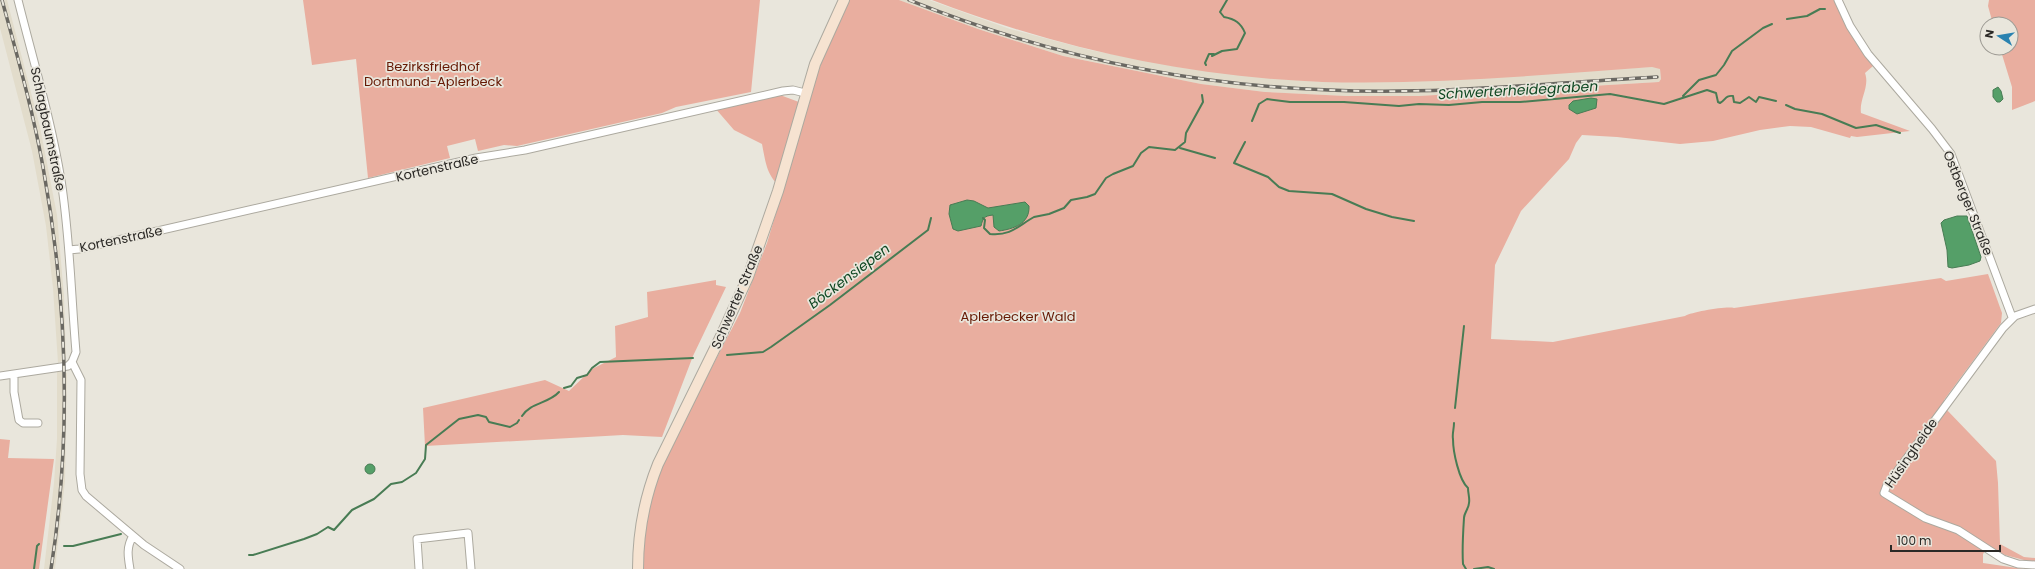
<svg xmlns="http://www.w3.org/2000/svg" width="2035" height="569" viewBox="0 0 2035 569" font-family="Poppins,sans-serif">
<rect width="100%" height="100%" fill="#e9e6dc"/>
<!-- built -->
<path fill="#e2dccb" d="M0 0H7L40 127 57 215 64 296 66 359 58 363 53 288 46 226 32 151 0 28Z
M899 0H929L1010 29 1090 50 1184 68 1259 77 1321 82H1399L1652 67 1660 68 1661 79 1659 82 1419 96H1346L1265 92 1201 84 1063 56 978 29Z
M57 371 67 373 65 481 55 569H44L54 483 57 439Z"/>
<!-- green -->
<path fill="#e9ae9f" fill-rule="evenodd" d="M303 0H760L751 92 676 107 662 113 517 146 504 145 478 151 475 139 447 146 450 158 368 178 356 59 312 65Z
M849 0H899L978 29 1063 56 1201 84 1265 92 1346 96H1419L1659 82 1661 79 1660 69 1652 67C1542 75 1432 85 1322 82 1188 77 1057 48 932 0H1837L1873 66 1865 73C1870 87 1859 99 1861 113L1910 131 1857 137 1851 136 1850 138 1811 127 1790 126 1760 130 1713 141 1680 144 1617 137 1582 135 1576 143 1569 159 1521 211 1495 265 1491 339 1553 342 1685 316C1692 312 1726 306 1734 308L1941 278 1946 281 1988 274 2002 313 2001 323 1944 400 1946 409 1996 461 1998 483 2000 544 2024 557 2035 558V569H644V526L652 491 665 457 740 313 767 243 783 190C767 176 766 165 762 144L734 130 715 108 780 95 807 105 827 46ZM1988 547 2005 555 2024 560V569L1983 563V554Z
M1989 0H2035V101L2012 110V87L2000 48H2011V24H1993L1988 6Z
M716 280V285L726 287 693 356 662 437 623 435 425 446 423 408 545 380 569 391 592 369 616 357 615 326 648 317 647 292Z
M0 439 10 440 8 458 54 459 39 569H0Z"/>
<!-- water -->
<path fill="#559f68" stroke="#487c54" d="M1998 87 2001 91 2003 99 2000 102H1997L1993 97V90Z
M1591 98 1597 99 1596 108 1577 114 1569 109V105L1573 101Z
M967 200 974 201 988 208 1025 202 1029 206C1030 224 1013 229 999 231L994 227 993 215C984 216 983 218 981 226L958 231 953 229 949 214 950 205Z
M1957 216H1967L1981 257 1980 261 1969 265 1952 268 1948 267 1947 250 1941 223 1944 220Z
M365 469a5 5 0 1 1 10 0a5 5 0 1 1-10 0Z"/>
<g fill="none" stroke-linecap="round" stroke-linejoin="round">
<!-- stream -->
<path stroke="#487c54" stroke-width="2" d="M1787 19 1807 16 1820 9H1825
M1212 56 1222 51 1237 49 1245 33C1241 23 1235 19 1224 17L1220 12 1227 0
M1206 65 1205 63 1209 54H1214
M1683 96 1699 80 1716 75 1724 65 1732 51 1763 28 1772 24
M1786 105 1795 109 1822 114 1856 128 1876 125 1900 133
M1252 121 1259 104 1267 99 1290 102H1344L1399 106 1419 104 1449 105 1482 102H1520L1610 94 1664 104 1707 90 1716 93 1718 102 1720 103C1726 100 1725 95 1733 96L1734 102 1740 103 1749 97 1756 102 1759 97 1776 101
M1245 142 1234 163 1268 177 1279 187 1289 191 1332 194 1366 209 1392 217 1414 221
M1180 148 1215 158
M983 218 985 220 984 228 990 234C1011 236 1018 226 1034 217L1049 214 1064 208 1071 200 1087 197 1095 194 1106 178 1113 174 1133 166 1141 153 1149 147 1175 150 1185 142 1186 133 1203 102 1202 95
M727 355 763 352 771 347 830 305 928 230 931 218
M564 388 571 386 577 378 587 375 592 368 600 362 693 358
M1455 408 1464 326
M522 416C531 402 548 404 559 392
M1454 423C1454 429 1452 434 1453 439 1453 452 1459 480 1468 488 1468 493 1470 499 1469 503 1469 508 1464 513 1464 518 1463 533 1462 549 1463 564L1466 569
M64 546H73L121 534
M249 555H253L304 539 317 534 328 527 334 530 352 510 374 499 391 484 402 482 416 473 425 459 426 445 459 419 478 415 486 417 489 422 510 427 517 423 519 420
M34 569 37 546 39 544
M1474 569 1488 567 1494 569"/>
<!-- street casing -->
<g stroke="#aca99f" stroke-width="9">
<path id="street" d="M1838 0 1850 26 1868 54 1932 129 1951 154 2012 317
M69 250 79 249 476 158 525 150 783 91 793 90 805 93
M2035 309 2015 316 2003 328 1887 485 1884 493 1925 518 1958 530 2003 559 2018 564 2035 565
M72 362 81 380 80 474 82 490 86 496 144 545 180 569
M14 374V392L19 420 23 423H38
M0 376 68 366 72 362 76 352C71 294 70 237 61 180 51 119 33 60 18 0
M130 569C128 557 126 547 133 536
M419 569 417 539 468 533 471 569"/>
</g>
<!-- secondary casing -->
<g stroke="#aca99f" stroke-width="12">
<path id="secondary" d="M638 569C638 532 644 499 658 464L722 334 748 277 778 191 815 64 844 0"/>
</g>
<!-- street -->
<use href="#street" stroke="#fff" stroke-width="7"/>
<!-- secondary -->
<use href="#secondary" stroke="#f6e3d1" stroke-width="10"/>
<!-- rail casing -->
<g stroke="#6a6862" stroke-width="3.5">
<path id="rail" d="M2 0C17 55 33 111 43 167 67 299 72 436 51 569
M909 0C1043 54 1185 85 1329 90 1438 95 1548 83 1657 77"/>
</g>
<!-- rail -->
<use href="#rail" stroke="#e9e6dc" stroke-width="2" stroke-dasharray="6" stroke-linecap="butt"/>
</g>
<g text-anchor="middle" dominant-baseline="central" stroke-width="3.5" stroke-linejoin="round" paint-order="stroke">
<!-- park labels -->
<g font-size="13" fill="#661904" stroke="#e9e6dc">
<text x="433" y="66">Bezirksfriedhof<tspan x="433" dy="15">Dortmund-Aplerbeck</tspan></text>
<text x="1018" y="316">Aplerbecker Wald</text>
</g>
<!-- street labels -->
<g font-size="13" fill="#2b2926" stroke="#e9e6dc">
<text transform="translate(48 129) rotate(78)">Schlagbaumstraße</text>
<text transform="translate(437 168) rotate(-13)">Kortenstraße</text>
<text transform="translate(1968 203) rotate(68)">Ostberger Straße</text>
<text transform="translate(121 239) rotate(-12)">Kortenstraße</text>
<text transform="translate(737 297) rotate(-67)">Schwerter Straße</text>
<text transform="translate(1911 453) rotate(-55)">Hüsingheide</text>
</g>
<!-- water labels -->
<g font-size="14" font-style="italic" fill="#0f4722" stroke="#e9e6dc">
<text transform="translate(1518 90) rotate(-3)">Schwerterheidegraben</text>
<text transform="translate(849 276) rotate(-37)">Böckensiepen</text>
</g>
</g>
<!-- north arrow -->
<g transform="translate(1999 36) rotate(282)"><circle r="19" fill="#e9e6dc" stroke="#9d9a93"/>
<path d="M0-3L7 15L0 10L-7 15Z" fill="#2a82b0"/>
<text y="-6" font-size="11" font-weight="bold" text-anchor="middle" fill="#2b2926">N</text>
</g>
<!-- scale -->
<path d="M1891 545v6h109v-6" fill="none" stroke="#2b2926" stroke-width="2"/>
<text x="1897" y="545" font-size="12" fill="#2b2926" stroke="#e9e6dc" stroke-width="3" paint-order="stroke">100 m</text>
</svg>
